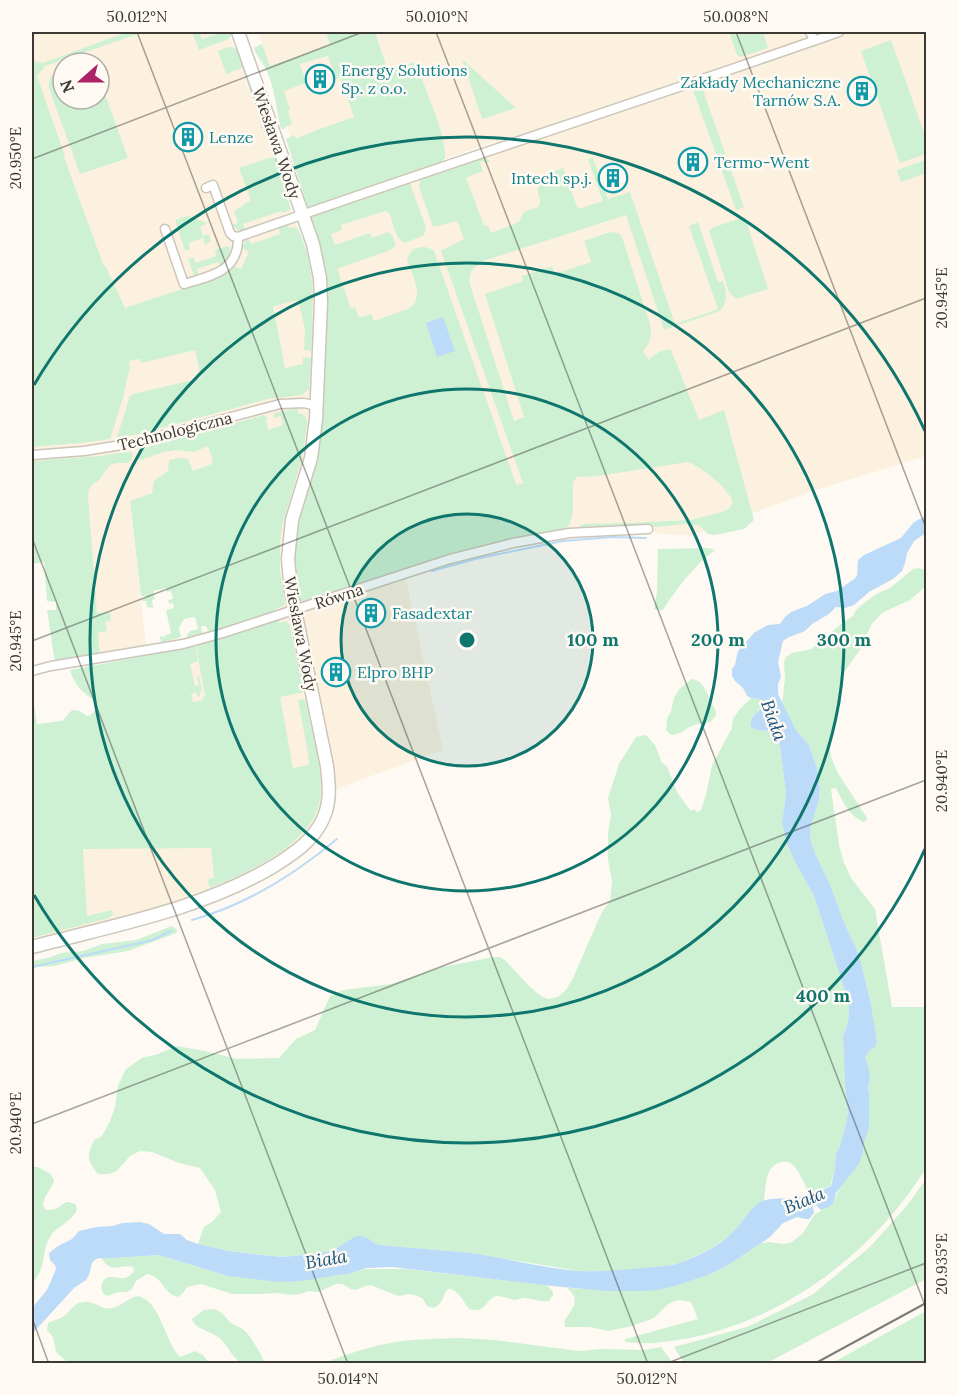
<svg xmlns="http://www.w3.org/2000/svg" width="958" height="1395" viewBox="0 0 958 1395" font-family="Lora,serif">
<rect width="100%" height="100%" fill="#fefaf3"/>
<!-- built -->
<path fill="#fcf1de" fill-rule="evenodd" d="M32 32H228L283 184 321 303 295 610 406 580 443 750 330 791 310 829 283 853 230 882 157 908 32 941V817L183 644 214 626 130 501 146 646 100 656 32 494ZM63 63H99V99H63Z
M258 32H926V456L810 492 691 536 656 533 648 529 600 531 492 549 362 326 343 303 315 214 500 151 497 141 314 204 282 112 283 103Z"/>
<!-- green -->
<path fill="#cef1d3" d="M127 32H144L45 66 37 76 65 156 64 157 103 264 106 267 125 308 224 275 232 270 234 266 241 269 249 252 242 248 247 238H248L251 244 280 234 278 227 287 224 289 228 297 227C317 266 313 308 311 351L304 350 305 329 298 300 273 306 285 368 303 364V357L311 358 309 389 302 395 268 399 139 434 118 438 117 437 130 396 133 394 201 378 195 350 141 363 140 359 129 361 130 369 129 370 123 398 110 439 90 442 32 447V60L43 63Z
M192 32H199L202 39 222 32H233L229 39 199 50Z
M326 32H375L388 71 415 62C423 84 447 136 445 158L440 163 310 207 306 206 304 203 306 202 286 139 294 135 296 139 317 130 354 117 343 85H342L340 78 336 79 328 56 300 64 306 83 284 91 290 110 288 111 292 124 285 127V129H281C276 109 275 88 266 69 263 62 257 57 254 49L255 47 262 44 270 66 330 45Z
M729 32H763L768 48 740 57 737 55Z
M891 40 926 138V154L900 163 861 51Z
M228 47H233L240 52 265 124 263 129H261L260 127 262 126 242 68 226 74 218 51Z
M462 59 516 108 482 119Z
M60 70 63 78V99H99V87L102 86 128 158 80 174 49 88C48 79 52 74 60 70Z
M702 87 744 207 736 210 693 90Z
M275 156 291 198 288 199 291 209 283 213 281 211 243 224 245 230H238L232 225 238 223 234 211 251 200 239 168Z
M484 157 490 161 486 163 483 161 480 162 483 171 466 178 484 226 488 225 491 233 519 222 524 212 538 207C543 198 537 196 538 188 540 176 553 171 563 168L578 209 603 201 588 159 593 158 608 199 630 192 675 324 718 309 689 226 698 222 718 282 723 281C727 292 728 302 720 311L664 330 626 215 483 261 471 271 469 281 514 421 524 417 485 294 523 281 522 276 552 266 555 274 591 262 584 241 610 232 619 233 622 237 650 324C652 335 651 343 643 351L649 360C656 354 662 348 671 350L699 420 724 410 754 520 744 529 715 535 708 534 699 525 685 524 657 527 633 525 592 526 582 529 580 528V526L583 524 628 523 691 520 722 512 729 509 733 502C727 487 703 468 688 462L598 476 577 477 573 482C572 496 576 522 565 530L310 601H299L298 600 293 568 297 519 316 460 321 438 327 309 323 261 310 220 315 214 407 182 410 184 426 227 424 235 405 243C395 239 393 223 390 214L385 211 341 225 342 230 331 234 335 245 370 233 372 238 388 232C393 235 396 241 395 246L390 250 337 269 351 308 355 307 359 318 371 314 374 321 410 308C425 296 412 275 407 261 409 247 424 243 434 251L516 484 517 485 523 483 441 251 464 239 457 221 433 227 419 187 420 181 424 177Z
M926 160V173L901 182 897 170Z
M188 216 205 222 206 224 200 227 203 236 209 234 211 241 205 245 203 238 189 243 190 249 185 251 175 220Z
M745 217 768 289 736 299 729 292 709 231 714 227Z
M227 246 229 247 231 252 227 264 220 268 218 262 197 269 199 275 194 276 188 259 193 257 196 263 216 256 215 250Z
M293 409H298V413L304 415 307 420V425L302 458 282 526 280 543V571L285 603 284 606 275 609 276 612 210 634 206 626H202L201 628 203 637 188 641 187 635 190 631 198 629 195 617 184 619 179 628 181 637 161 643 160 636 165 637V635L171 634 166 610 174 608 173 603 169 604 168 600 173 599 171 591 167 592 166 588 153 591 155 599 152 600 153 608 147 607 146 601H142V599L145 598V596H141L130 501 152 493 154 481 168 471 169 460 178 458 188 459 193 471 212 464V458L208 446 194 452 176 450 160 453 139 461 138 458 139 451 144 448 264 415 268 419 266 421 268 430 283 425 281 416 273 418 275 413Z
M130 451 133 454 131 460 127 463H117L110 465 99 480 93 484 89 489 88 497 97 613 110 612 111 620 105 622 107 631 98 633 100 656 55 663 47 610H56V602L47 601 44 562 32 564V461L101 456Z
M708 548 715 550C691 569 679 586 662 611L654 609 657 592 658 549Z
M918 568 926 570V586L910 600 890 609 881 614 871 625 862 647 842 675 840 684 841 701 829 748 832 760 838 773 867 818V820L864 822C850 817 842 801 836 788L831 789 839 845 844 863 851 878 875 909 892 1007H926V1168C870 1259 770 1331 662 1342 650 1344 638 1343 625 1342V1339L698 1319 691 1302 679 1300 670 1303 666 1306 654 1318 632 1326 609 1331 590 1327H565L564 1322C572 1308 582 1301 567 1288L644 1291 675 1286 708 1275 727 1266 761 1243 769 1242 784 1244 792 1242 803 1233 814 1215 834 1202C838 1187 850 1176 858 1163 866 1151 868 1109 869 1093 866 1081 870 1069 865 1057L871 1049 874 1048 877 1041 875 1029 871 1004 861 962 856 948 843 920 831 887 815 853 811 842 810 829 819 800 820 789 817 768 809 745 796 730 782 704 785 678 784 662 786 657 792 653 811 649 841 624 853 616 856 610 863 604 876 594 890 588 913 569Z
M279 619V623L286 621 289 624 304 692 280 697 293 768 309 765 308 754 298 700 305 699C311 730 324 767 320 799 315 842 247 874 210 888L207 880 214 877 211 848 83 849 87 916 112 910 113 915 109 918 32 938V691L37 724 62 721 72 710 80 711 87 716C92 715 94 712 96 708 94 698 90 698 83 692 77 686 72 678 70 670L196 646 198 661 190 664 195 686 199 685 197 677 199 676 202 691H200V696L197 697 196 692 191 694 193 702 203 700V697L205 696 199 663V661L197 645Z
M692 679C706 681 709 700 716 711V715L711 722C706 723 700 723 695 725 685 728 681 735 671 735L666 730 667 719 671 711 674 698 680 688Z
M751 698 760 699 762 706 752 717 750 722 757 730 770 731 776 738 780 746 786 793 782 823 787 844 794 860 814 896 849 1003C849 1015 849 1025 843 1035L845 1087 848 1113 846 1123 840 1146 836 1153 835 1169 830 1186 815 1192H810C803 1184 801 1174 794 1166 791 1162 786 1161 781 1162 764 1166 766 1188 764 1201L756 1205 731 1235 710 1249 680 1263 665 1266 614 1271H579L470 1253 380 1245 374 1243 368 1238 354 1237 334 1250 316 1254 282 1257 229 1251 198 1244 204 1227 213 1221 221 1212 215 1190 200 1168 179 1163 152 1152 140 1151 130 1156 117 1171 109 1174H98C86 1159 87 1157 94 1140L102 1136 110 1121 115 1107 118 1086 126 1069 142 1058 158 1054 177 1046 205 1051 237 1059 279 1058 296 1039 315 1030 330 996 343 990 391 984 442 967 494 957H500L505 960 529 986 541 996 548 999 558 997 566 990 573 978 597 923 602 912 610 901 612 881 608 860V833L611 815 608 798 619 764 636 737 646 735 655 745 662 763 667 766 677 792 690 810H695L698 812 701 810 706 795 712 765 732 728 733 719 740 709Z
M172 926 178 931 176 933 128 951 83 958 55 966 38 967 32 969V961L48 958 61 953 83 951 102 944 136 940Z
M32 1167H38L51 1174 54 1181C50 1191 44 1196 43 1206L46 1210C48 1210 53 1210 55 1209 65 1205 64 1198 76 1205L77 1210C71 1223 55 1227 50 1237 43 1249 45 1258 41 1269 39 1276 34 1280 32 1286Z
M926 1179V1279L767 1363H684L674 1347 747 1327 812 1295 870 1247 909 1203Z
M159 1255 228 1276 331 1275 352 1273 366 1269H405L547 1285 553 1292V1295L549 1301C539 1302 534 1299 525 1298 522 1298 519 1299 516 1300 510 1300 504 1296 497 1296 485 1298 487 1314 469 1309 465 1304 462 1297 457 1293 445 1282 446 1295 441 1302 439 1305 437 1306 433 1308L427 1306 423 1299 418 1296 408 1294 400 1296 395 1295 371 1285 366 1286 356 1290 351 1289 342 1284H336L318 1292 309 1291 300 1294 290 1295 278 1293 261 1294H232L201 1284 187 1287 183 1293 178 1297C162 1293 164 1277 147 1274L136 1281 132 1289 127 1292H119L107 1296C99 1292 100 1283 106 1278 118 1274 126 1285 134 1270L133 1267C117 1263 114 1276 101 1258H114Z
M138 1296C160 1300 165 1342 180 1357L195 1351 203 1355 209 1363H68L56 1352 53 1337 47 1330 48 1323C52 1321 57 1320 61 1318 71 1313 73 1300 89 1302 98 1304 103 1310 112 1308 122 1306 127 1298 138 1296Z
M212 1309C222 1310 224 1316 231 1323 235 1326 240 1327 244 1330 250 1335 263 1356 264 1363 256 1364 247 1365 240 1362 230 1356 228 1344 218 1337 210 1331 195 1329 192 1319L204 1310Z
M926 1311V1363H832L841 1358Z
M461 1338 494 1340 579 1351 601 1349 644 1350 661 1347 673 1363H323C353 1352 382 1342 414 1340 429 1339 445 1338 461 1338Z"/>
<!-- water -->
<path fill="#bbdbf8" d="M443 317 455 351 437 357 426 323Z
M926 516V533L914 541 907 553 905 563 902 571 893 579 869 592 854 605 845 608 836 607 829 614 812 624 805 631 787 638 783 641 778 662 781 677 778 684V694L796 730 809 745 817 768 820 789 819 800 810 829 811 842 815 853 831 887 843 920 856 948 861 962 871 1004 877 1041 875 1047 871 1049 865 1057 868 1065 870 1079 868 1087 869 1093V1122L868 1131 863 1146V1154L858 1165 836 1193 834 1202 830 1206 821 1210 817 1206 814 1205 813 1207 814 1213 809 1219H805L797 1217 783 1223 770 1237 727 1266 708 1275 675 1286 657 1290 644 1291H608L562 1287 392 1267 367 1268 352 1273 301 1281 280 1282 228 1276 159 1255 114 1258H101L96 1259 92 1263 89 1275 86 1280 74 1288 32 1334V1308L47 1290 56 1269 55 1265 50 1260 49 1253 58 1246 72 1239 79 1231 96 1227 112 1226 123 1223 140 1222 149 1224 164 1234H180L187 1240 198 1244 229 1251 263 1255 282 1257 316 1254 334 1250 354 1237 360 1236 368 1238 374 1243 380 1245C410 1248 441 1250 471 1253 507 1258 542 1268 579 1271 600 1272 621 1270 642 1268 656 1266 670 1267 682 1262 700 1255 720 1246 733 1232 741 1225 752 1206 760 1202 769 1198 778 1199 787 1198 802 1197 817 1193 831 1186L835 1169 836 1153 840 1146 846 1123 848 1113 845 1087 843 1035C849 1025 849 1014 849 1003L814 896 794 860 787 844 782 823 786 793 780 746 776 738 770 731 757 730 751 727C749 717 756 714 761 708L762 702 760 699 751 698 747 696 743 688 735 681 732 676V669L735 665 738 651 755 632 768 625 780 624 785 617 791 612 807 606 825 594 837 591 854 579 857 576 858 560 864 555 901 538 914 522Z"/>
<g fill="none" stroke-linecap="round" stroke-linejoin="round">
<!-- stream -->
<path stroke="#bbdbf8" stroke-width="2" d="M432 571 475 559 563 541 612 537 646 538
M192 920C246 905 294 875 337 839
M32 967 153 940 171 931"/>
<!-- street casing -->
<g stroke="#ccc6ba" stroke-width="11">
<path id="street" d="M810 32 814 40
M206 188 213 185 230 233 233 236 238 237C437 167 639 102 839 32
M165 229 184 284C210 276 239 272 238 237
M32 455 84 451 134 443 280 404 304 403 317 406
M32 671 51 666 183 644 223 633 450 559 513 543 569 533 648 529"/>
</g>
<!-- secondary casing -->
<g stroke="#ccc6ba" stroke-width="15">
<path id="secondary" d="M32 947C114 925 200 910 274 866 293 854 313 841 323 819 331 802 329 784 327 766L291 591 288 559 292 520 311 458 316 419 321 303 320 278 313 244 238 32"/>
</g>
<!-- street -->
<use href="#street" stroke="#fff" stroke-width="8"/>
<!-- secondary -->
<use href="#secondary" stroke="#fff" stroke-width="12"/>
<!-- rail -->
<path stroke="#7f7c77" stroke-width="2" d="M814 1364 926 1303"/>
</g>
<!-- ticks -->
<path fill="none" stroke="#3c3935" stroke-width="1.5" stroke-opacity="0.45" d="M137 32 648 1364M436 32 926 1308M736 32 926 528M32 159 363 32M32 538 348 1364M32 641 926 298M32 1124 926 780M32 1318 49 1364M665 1364 926 1263"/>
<!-- distance rings -->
<circle cx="467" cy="640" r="126" fill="#0f766e" fill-opacity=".12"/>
<g fill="none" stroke="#0f766e" stroke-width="3">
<circle cx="467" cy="640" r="126"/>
<circle cx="467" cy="640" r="251"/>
<circle cx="467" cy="640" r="377"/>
<path d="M925 849A503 503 0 0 1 34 895M34 385A503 503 0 0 1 925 431"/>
</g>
<!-- icons -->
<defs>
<g id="building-ring" transform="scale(1.5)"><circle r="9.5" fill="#fefaf3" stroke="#0f9aa8" stroke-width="1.5"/><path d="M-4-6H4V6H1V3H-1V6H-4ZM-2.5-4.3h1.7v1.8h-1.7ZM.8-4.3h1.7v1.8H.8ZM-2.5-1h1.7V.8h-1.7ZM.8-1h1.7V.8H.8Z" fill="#0f9aa8"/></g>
</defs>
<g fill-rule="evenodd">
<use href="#building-ring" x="320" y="79"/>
<use href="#building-ring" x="862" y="91"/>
<use href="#building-ring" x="188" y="137"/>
<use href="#building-ring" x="693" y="162"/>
<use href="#building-ring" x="613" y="178"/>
<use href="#building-ring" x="371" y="613"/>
<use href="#building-ring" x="336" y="672"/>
</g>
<g text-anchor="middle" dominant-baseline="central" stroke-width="5" stroke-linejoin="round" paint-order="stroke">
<!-- culture labels -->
<g font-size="16" fill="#0d838f" stroke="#fefaf3" text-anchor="start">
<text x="341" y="70">Energy Solutions<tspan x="341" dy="18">Sp. z o.o.</tspan></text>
<text x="841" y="82" text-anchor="end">Zakłady Mechaniczne<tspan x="841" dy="18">Tarnów S.A.</tspan></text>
<text x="209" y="137">Lenze</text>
<text x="714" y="162">Termo-Went</text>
<text x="592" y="178" text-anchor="end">Intech sp.j.</text>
<text x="392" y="613">Fasadextar</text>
<text x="357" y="672">Elpro BHP</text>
</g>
<!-- street labels -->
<g font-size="16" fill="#3c3935" stroke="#fefaf3">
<text transform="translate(277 143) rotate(71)">Wiesława Wody</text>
<text transform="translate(175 431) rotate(-14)">Technologiczna</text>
<text transform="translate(339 596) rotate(-18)">Równa</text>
<text transform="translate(301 634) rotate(79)">Wiesława Wody</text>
</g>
<!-- water labels -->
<g font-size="18" font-style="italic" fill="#17537f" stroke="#fefaf3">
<text transform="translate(774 720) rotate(70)">Biała</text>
<text transform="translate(804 1200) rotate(-22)">Biała</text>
<text transform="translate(326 1259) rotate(-10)">Biała</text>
</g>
</g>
<circle cx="467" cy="640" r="9" fill="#0f766e" stroke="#fefaf3" stroke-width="3"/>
<g font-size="18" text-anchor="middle" font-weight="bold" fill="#0f766e" stroke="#fefaf3" stroke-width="5" stroke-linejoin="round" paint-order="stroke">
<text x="593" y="646">100 m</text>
<text x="718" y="646">200 m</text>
<text x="844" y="646">300 m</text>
<text x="823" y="1002">400 m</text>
</g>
<!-- border -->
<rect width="958" height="1395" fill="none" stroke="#fefaf3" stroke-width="66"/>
<!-- north arrow -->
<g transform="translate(81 81) rotate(249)"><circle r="28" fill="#fefaf3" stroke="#b0ada7" stroke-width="1.5"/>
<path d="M0-4.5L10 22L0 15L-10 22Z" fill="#ab2266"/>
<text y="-9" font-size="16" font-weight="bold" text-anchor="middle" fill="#3c3935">N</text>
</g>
<rect x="33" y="33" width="892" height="1329" fill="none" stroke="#3c3935" stroke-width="2"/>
<g font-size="15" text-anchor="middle" fill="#3c3935">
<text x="137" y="22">50.012°N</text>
<text x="437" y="22">50.010°N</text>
<text x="736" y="22">50.008°N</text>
<text transform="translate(16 158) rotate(-90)" y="5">20.950°E</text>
<text transform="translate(942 298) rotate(-90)" y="5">20.945°E</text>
<text transform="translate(16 641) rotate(-90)" y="5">20.945°E</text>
<text transform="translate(942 781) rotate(-90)" y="5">20.940°E</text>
<text transform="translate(16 1123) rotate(-90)" y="5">20.940°E</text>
<text transform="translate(942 1264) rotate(-90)" y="5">20.935°E</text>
<text x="348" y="1384">50.014°N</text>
<text x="647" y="1384">50.012°N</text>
</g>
</svg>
